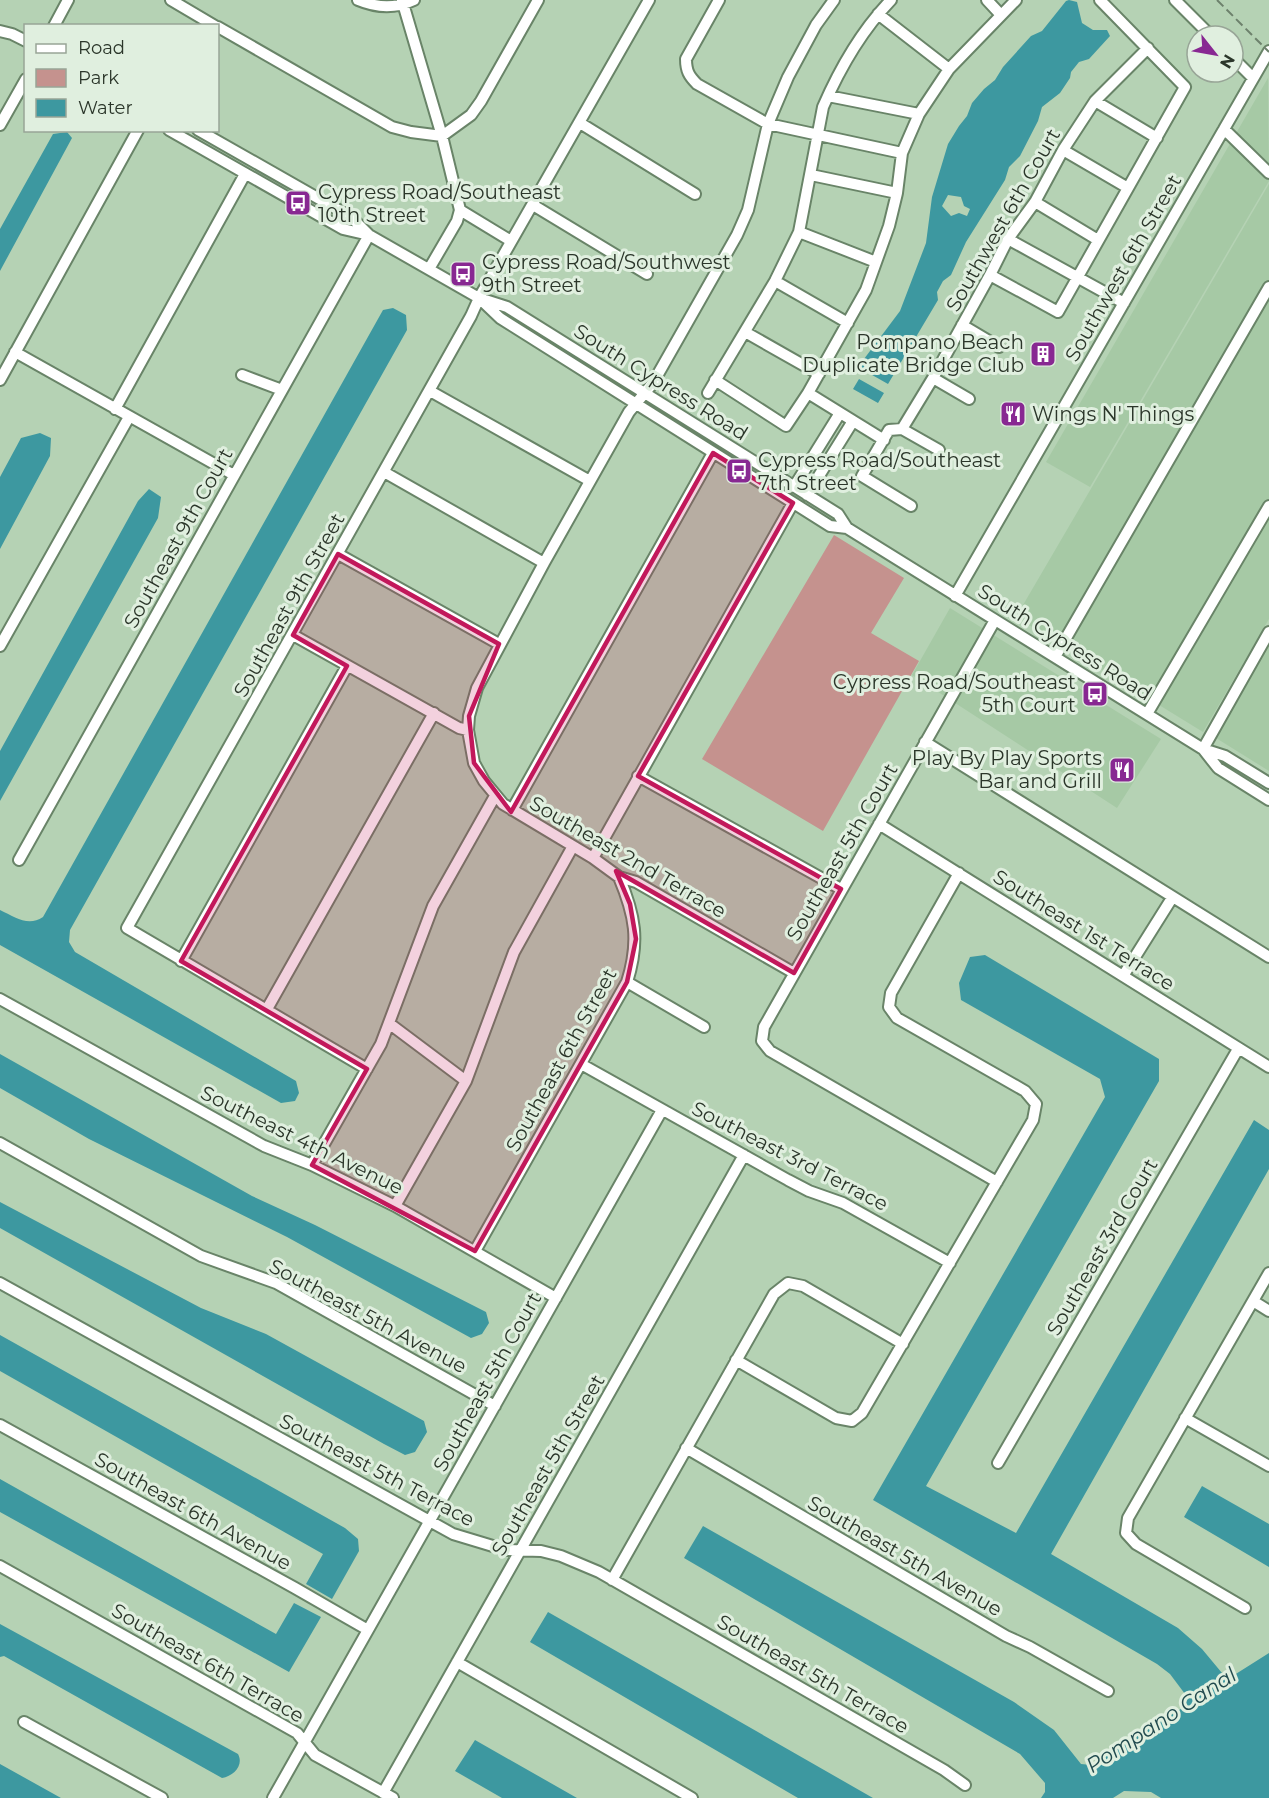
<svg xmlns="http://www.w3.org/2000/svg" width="1269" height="1798" viewBox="0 0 1269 1798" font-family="Montserrat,sans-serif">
<rect width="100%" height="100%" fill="#b5d2b4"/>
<!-- built -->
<path fill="#a6c9a5" d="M1268 78 1269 181 1090 487 1046 462Z
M1269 184V619L1203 732 1016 617Z
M950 608 1161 739 1117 808 912 675Z
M1269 643V771L1216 738Z"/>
<!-- green -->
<path fill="#c5928e" d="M834 535 904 578 871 633 919 661 823 831 702 759Z"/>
<!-- water -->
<path fill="#3d98a0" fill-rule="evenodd" d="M1069 0 1077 2 1082 23 1093 30H1107L1110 36 1089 59 1079 62 1071 72 1070 78 1060 93 1042 107 1038 121 1020 156 1009 167 1005 180 966 242 951 275 943 281 937 292 938 300 888 384 858 367 900 311 926 243 932 197 948 144 959 126 967 116 972 103 984 89 995 80 1003 67 1031 36 1042 31 1066 1ZM948 195 961 197 964 206 970 209 967 216 959 213 951 216 942 206Z
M67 132 72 138 0 271V229L53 134Z
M393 308 406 315 407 330 70 930 69 942 75 952 296 1081 299 1093 295 1101 281 1103 0 945V910C15 917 28 927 43 917L383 310Z
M859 379 884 393 878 403 853 389Z
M40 433 51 438 50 456 0 549V477L21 438Z
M149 489 161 497 158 518 0 801V751L138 501Z
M985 955 1159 1059V1081L926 1486 1016 1533 1254 1120 1269 1130V1169L1051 1554 1178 1628 1202 1649 1222 1673 1231 1677 1269 1653V1798H1161L1151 1792 1124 1791 1113 1798H1041L1045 1792V1783L1020 1754 684 1558 703 1526 1014 1702 1054 1730 1081 1764 1091 1765 1184 1707 1188 1698 1170 1674 1157 1664 873 1500 1105 1097 1100 1079 961 1000 959 983 970 957Z
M0 1054 252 1196 315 1225 486 1312 489 1323 482 1334 471 1338 287 1237 89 1139 0 1088Z
M0 1202 201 1308 266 1334 424 1421 427 1432 415 1452 405 1455 384 1444 0 1228Z
M0 1335 345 1528 358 1539 359 1551 332 1599 306 1584 323 1554 0 1371Z
M0 1479 276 1634 294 1603 321 1617 289 1672 0 1512Z
M1202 1486 1269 1524V1567L1184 1517Z
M548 1612 873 1798H798L530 1642Z
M0 1624 238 1754C244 1765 234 1776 222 1778L4 1656 0 1657Z
M475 1740 577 1798H502L455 1771Z
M0 1764 61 1798H0Z"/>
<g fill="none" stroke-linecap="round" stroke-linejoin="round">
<!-- minor casing -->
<g stroke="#698468" stroke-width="14">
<path id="minor" d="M171 0 215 26
M358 0C377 8 395 9 414 0
M402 0 442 136 460 210 511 241
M719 0 686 59C686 71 689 76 697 84L768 124 902 153
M987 0 1001 15
M1175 0 1211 36
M878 14 949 69
M54 26 68 0
M218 27 392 127 411 132 442 136 471 115 481 101 538 0
M0 31 12 34 26 41
M1233 58 1253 78
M828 96 919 114
M1095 101 1157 138
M580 123 695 194
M0 125 26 79
M1224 129 1269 173
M169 130 343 229 369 235
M198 130 351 217 369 235 479 298 507 307 838 514 847 528
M1063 150 1128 188
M811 175 897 193
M1035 202 1098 240
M533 205 647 274
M799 232 876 262
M1008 239 1124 303
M429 269 457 221 460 210
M990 275 1058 312 1185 87 1100 0
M775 281 848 323
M479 298 500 318 830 526 847 528 1203 749 1225 756 1269 783
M962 325 999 347
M745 332 819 374
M15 352 234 475
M242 375 282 390
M933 378 969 399
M0 380 138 130
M715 380 786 426 808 393 866 290 889 226 897 193 902 153 919 114 949 69 1016 0
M430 391 590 481
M708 393 775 281 799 232 823 107C840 68 862 30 891 0
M808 393 884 440
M115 409 245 174
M902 429 939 450
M384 472 544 563
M794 487 840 413
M807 495 853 421
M911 506 862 476 889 430 902 429 933 378 990 275 1008 239 1035 202 1063 150 1095 101 1148 48
M338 554 499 644
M955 596 1269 51
M995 620 764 1027 762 1041 770 1051 997 1182
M293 635 459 728 468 730
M0 646 129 417
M1055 657 1269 287
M1147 714 1269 506
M925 742 1269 957
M1203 749 1269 632
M1203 749 1218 768 1269 800
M638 776 841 889
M512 810 713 453
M879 824 1269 1067
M593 858 793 503
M19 860 369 235
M181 961 347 666
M794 973 636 882 619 877 593 858 503 804 484 781 474 763 468 730 469 716 477 688 544 563 629 412 653 383 737 235 748 210 768 124 788 77 816 25 834 0
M1123 976 1172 898
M627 982 704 1027
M0 999 264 1146 312 1165 395 1206 556 1298
M267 1009 434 713
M390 1024 466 1081
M581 1064 788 1180 809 1191 843 1203 950 1263
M367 1069 127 928 471 316 479 298 649 0
M0 1143 201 1256 276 1283 495 1406
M312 1165 381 1044 433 906 495 796
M395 1206 466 1081 514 952 573 846
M475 1251 627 982C640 941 635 915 619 877
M0 1283 453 1534 506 1550 541 1551 561 1556 599 1572 944 1770 965 1785
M1253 1301 1269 1311
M736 1360 836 1418 852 1421 862 1413 1033 1120 1036 1104 1025 1091 897 1018 889 1007 891 993 959 873
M1185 1418 1269 1466
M0 1425 295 1588 368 1630
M686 1448 1006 1636 1030 1647 1108 1691
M998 1463 1238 1049
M0 1566 297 1733 315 1755 393 1798
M612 1580 774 1294 788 1283 803 1286 903 1344
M1245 1608 1136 1544 1126 1533 1128 1518 1269 1273
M457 1662 692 1798
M24 1722 162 1798
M383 1793 744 1155
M273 1798 662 1110"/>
</g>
<!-- minor -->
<use href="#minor" stroke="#fff" stroke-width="10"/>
<!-- rail -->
<path stroke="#6d816c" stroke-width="2" stroke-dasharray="9 4.5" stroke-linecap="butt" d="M1217 0 1269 52"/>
</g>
<!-- marked area -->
<path fill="#c2185b" fill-opacity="0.2" stroke="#c2185b" stroke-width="4.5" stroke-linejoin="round" d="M713 453 793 503 638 776 841 889 794 973 616 871 630 904 636 939 627 982 475 1251 312 1165 367 1069 181 961 347 666 293 635 338 554 499 644 469 716 474 763 511 812Z"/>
<!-- icons -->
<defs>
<g id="bus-square" transform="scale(1.35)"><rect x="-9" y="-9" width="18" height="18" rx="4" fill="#882892" stroke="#e0efdf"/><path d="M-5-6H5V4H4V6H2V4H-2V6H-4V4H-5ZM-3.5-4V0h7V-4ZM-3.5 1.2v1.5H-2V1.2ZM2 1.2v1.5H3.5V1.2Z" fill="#fff"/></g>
<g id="building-square" transform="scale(1.35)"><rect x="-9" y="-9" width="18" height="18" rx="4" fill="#882892" stroke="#e0efdf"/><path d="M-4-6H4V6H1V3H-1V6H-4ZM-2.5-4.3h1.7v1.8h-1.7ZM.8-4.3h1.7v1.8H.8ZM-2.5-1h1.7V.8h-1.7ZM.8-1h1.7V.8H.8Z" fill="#fff"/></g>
<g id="restaurant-square" transform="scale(1.35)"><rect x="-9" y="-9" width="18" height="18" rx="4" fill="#882892" stroke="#e0efdf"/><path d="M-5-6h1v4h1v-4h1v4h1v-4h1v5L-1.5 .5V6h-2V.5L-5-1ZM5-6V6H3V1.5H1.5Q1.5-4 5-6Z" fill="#fff"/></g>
</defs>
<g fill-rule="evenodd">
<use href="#bus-square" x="298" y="203"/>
<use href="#bus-square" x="463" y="274"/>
<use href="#building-square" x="1043" y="354"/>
<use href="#restaurant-square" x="1013" y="414"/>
<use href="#bus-square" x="739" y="471"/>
<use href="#bus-square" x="1095" y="694"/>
<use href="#restaurant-square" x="1122" y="770"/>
</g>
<g text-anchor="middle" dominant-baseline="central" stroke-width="6" stroke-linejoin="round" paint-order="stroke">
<!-- poi labels -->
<g font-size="20" fill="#2b362a" stroke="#e0efdf" text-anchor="start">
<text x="318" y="192">Cypress Road/Southeast<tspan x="318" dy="23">10th Street</tspan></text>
<text x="482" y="262">Cypress Road/Southwest<tspan x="482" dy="23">9th Street</tspan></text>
<text x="1024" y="342" text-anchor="end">Pompano Beach<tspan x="1024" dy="23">Duplicate Bridge Club</tspan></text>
<text x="1032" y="414">Wings N' Things</text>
<text x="758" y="460">Cypress Road/Southeast<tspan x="758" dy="23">7th Street</tspan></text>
<text x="1076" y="682" text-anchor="end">Cypress Road/Southeast<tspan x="1076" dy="23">5th Court</tspan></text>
<text x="1102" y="758" text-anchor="end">Play By Play Sports<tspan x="1102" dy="23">Bar and Grill</tspan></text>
</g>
<!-- street labels -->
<g font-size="20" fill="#2b362a" stroke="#e0efdf">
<text transform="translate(1003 220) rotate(-60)">Southwest 6th Court</text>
<text transform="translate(1123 268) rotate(-60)">Southwest 6th Street</text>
<text transform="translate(661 382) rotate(32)">South Cypress Road</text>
<text transform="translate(178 538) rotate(-61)">Southeast 9th Court</text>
<text transform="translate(289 605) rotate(-61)">Southeast 9th Street</text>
<text transform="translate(1065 642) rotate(32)">South Cypress Road</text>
<text transform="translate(842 852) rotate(-60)">Southeast 5th Court</text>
<text transform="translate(628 857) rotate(30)">Southeast 2nd Terrace</text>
<text transform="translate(1084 930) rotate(32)">Southeast 1st Terrace</text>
<text transform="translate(561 1060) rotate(-61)">Southeast 6th Street</text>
<text transform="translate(302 1140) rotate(26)">Southeast 4th Avenue</text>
<text transform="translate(790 1156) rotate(27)">Southeast 3rd Terrace</text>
<text transform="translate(1102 1247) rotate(-60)">Southeast 3rd Court</text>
<text transform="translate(368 1316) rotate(28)">Southeast 5th Avenue</text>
<text transform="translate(487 1382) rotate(-61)">Southeast 5th Court</text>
<text transform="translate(548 1465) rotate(-60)">Southeast 5th Street</text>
<text transform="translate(377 1470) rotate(28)">Southeast 5th Terrace</text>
<text transform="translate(193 1511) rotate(29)">Southeast 6th Avenue</text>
<text transform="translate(905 1556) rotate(30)">Southeast 5th Avenue</text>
<text transform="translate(208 1663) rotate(30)">Southeast 6th Terrace</text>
<text transform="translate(813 1674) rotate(30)">Southeast 5th Terrace</text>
</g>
<!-- water labels -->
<g font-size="21" font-style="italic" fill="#214a4e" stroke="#e0efdf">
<text transform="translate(1161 1720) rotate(-33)">Pompano Canal</text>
</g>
</g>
<!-- legend -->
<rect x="24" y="24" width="195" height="108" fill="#e0efdf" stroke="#98a597" stroke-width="1.5"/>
<rect x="36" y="44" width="30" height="9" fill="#ffffff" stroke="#98a597" stroke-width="1.5"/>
<text x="78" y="54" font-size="18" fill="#2b362a">Road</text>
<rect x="36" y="69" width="30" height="18" fill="#c5928e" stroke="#98a597" stroke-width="1.5"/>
<text x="78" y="84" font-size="18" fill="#2b362a">Park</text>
<rect x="36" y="99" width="30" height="18" fill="#3d98a0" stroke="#98a597" stroke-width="1.5"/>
<text x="78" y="114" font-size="18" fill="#2b362a">Water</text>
<!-- north arrow -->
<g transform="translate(1215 54) rotate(121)"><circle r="28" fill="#e0efdf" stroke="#98a597" stroke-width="1.5"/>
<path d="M0-4.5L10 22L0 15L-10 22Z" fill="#882892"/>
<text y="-9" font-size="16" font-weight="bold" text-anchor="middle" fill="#2b362a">N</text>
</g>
</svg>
